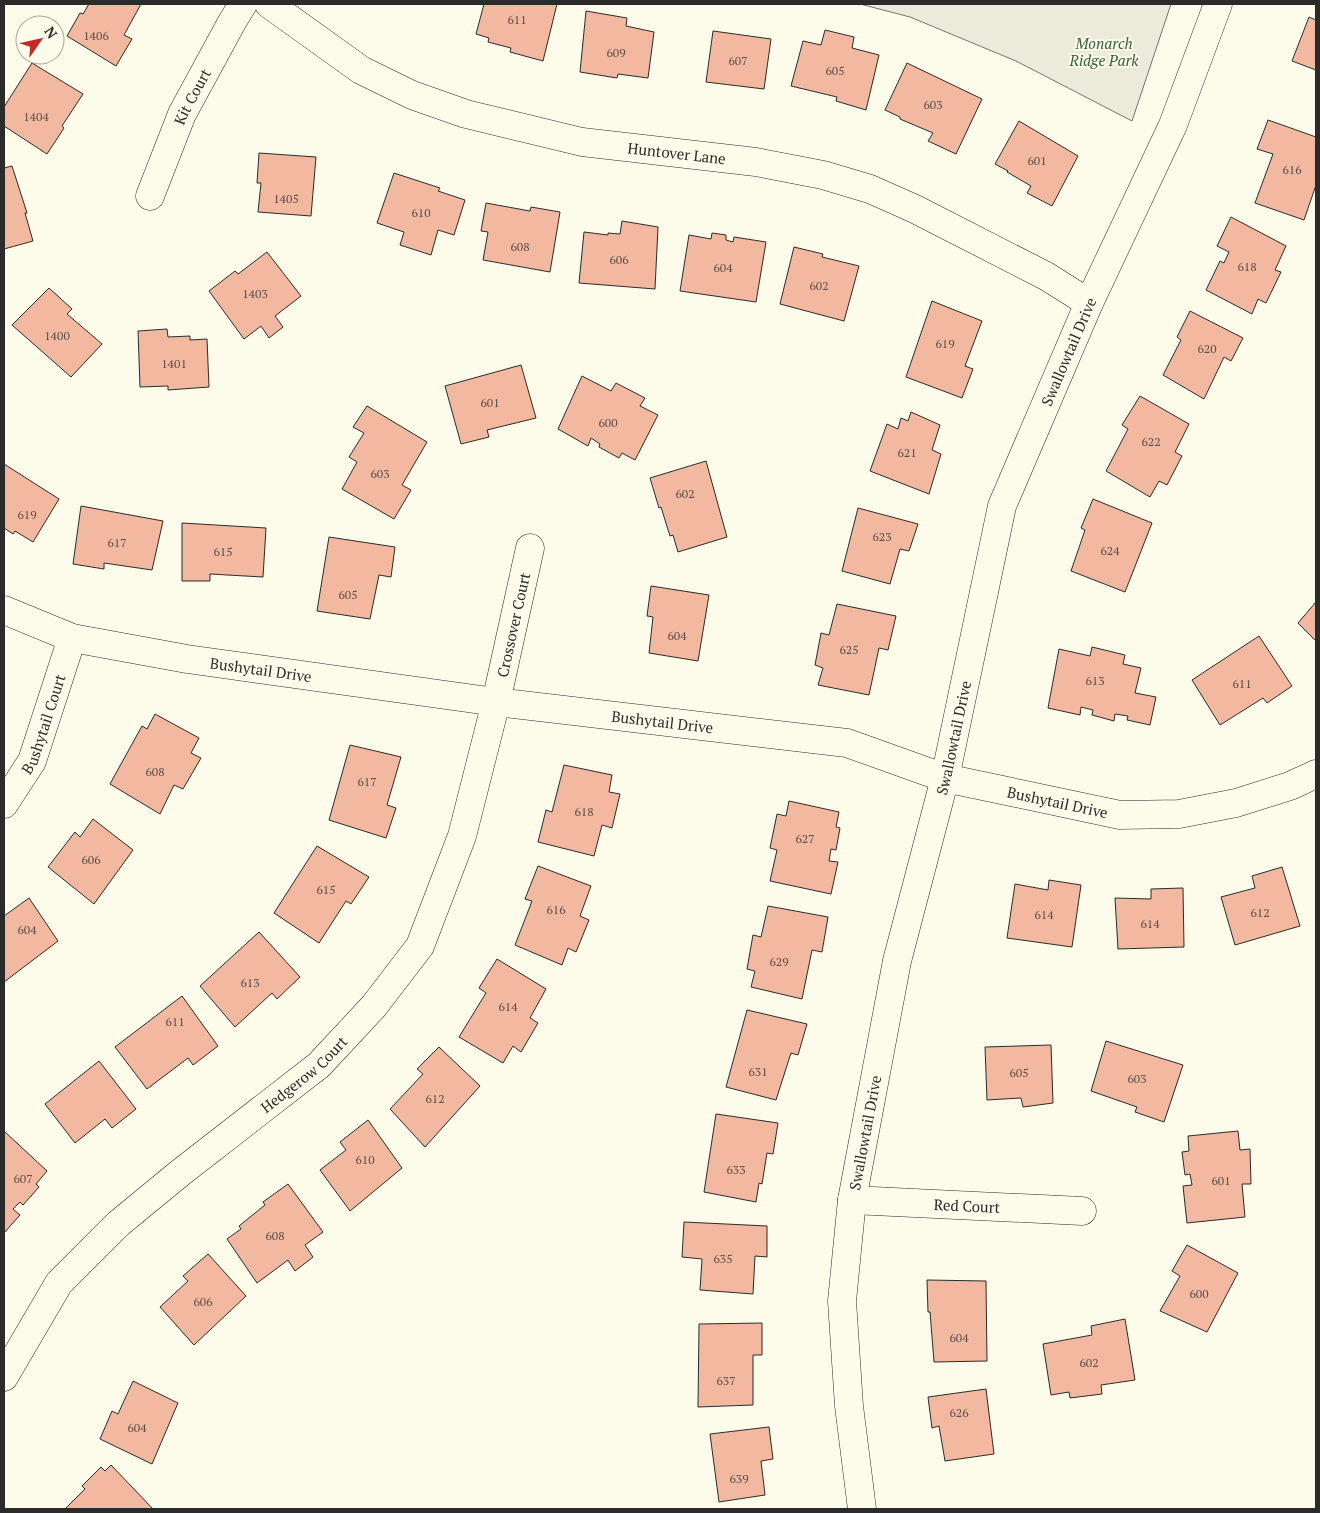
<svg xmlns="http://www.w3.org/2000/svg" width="1320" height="1513" viewBox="0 0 1320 1513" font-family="'PT Serif',serif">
<rect width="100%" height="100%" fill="#fdfbea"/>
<!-- green -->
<path fill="#ecebdb" stroke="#74746e" d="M860 4H1171L1132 121 1016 61 910 17Z"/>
<!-- building -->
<path fill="#f2b8a0" stroke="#2b2b2b" d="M89 4H141L124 35 132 39 116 66 67 36 80 13 83 14Z
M484 4H557L543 61 510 52 511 48 488 42 489 38 476 34Z
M586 11 627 18 626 26 654 32 648 78 618 74 617 78 580 72Z
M1309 17 1316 20V70L1292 61Z
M825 30 854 37 852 48 879 55 866 110 836 101 837 97 791 86 803 41 821 45Z
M713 31 771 39 764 89 706 82Z
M32 63 83 94 62 126 64 128 47 154 4 126V107Z
M907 63 982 99 956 154 928 141 933 133 900 119V117L885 110Z
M1268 120 1316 137V185L1304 220 1255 203 1273 154 1257 149Z
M1019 121 1078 156 1052 206 1027 193 1031 186 1007 172 1008 171 995 164Z
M259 153 316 157 311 216 258 212 261 183H257Z
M12 166 27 213H25L33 241 4 249V168Z
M394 173 440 188 438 191 465 200 454 235 438 230 431 255 400 245 404 232 377 223Z
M486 203 530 211 531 207 560 212 550 272 483 260 488 232 481 231Z
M1231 217 1286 246 1275 270 1281 272 1266 303 1258 299 1252 314 1206 290 1220 261 1224 263 1229 252 1217 246Z
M622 221 658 227 655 289 579 283 584 232 608 235V233L620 234Z
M712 233 726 235V240L733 242 734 237 766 242 756 302 680 291 689 235 711 239Z
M794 247 823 254 822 257 859 266 844 321 780 304Z
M267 252 301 296 275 316 283 327 269 338 261 326 244 339 209 291 235 271 238 274Z
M49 288 72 309 67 314 102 344 71 377 12 325Z
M932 301 982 321 965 366 973 369 962 398 906 377Z
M1190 311 1243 338 1231 361 1224 357 1204 399 1163 375 1181 340 1177 337Z
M167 329 168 337 190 336V340L207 339 209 387 168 390V386L140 387 138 331Z
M521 365 536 418 487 430 489 437 461 444 445 386Z
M582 376 611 391 616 383 645 398 640 406 658 415 635 460 622 453 619 458 599 447 600 444 591 438 588 446 558 429Z
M1140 396 1189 424 1175 452 1182 456 1167 485 1159 481 1150 497 1106 471 1128 429 1122 425Z
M367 406 427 442 402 485 411 490 394 519 342 489 357 462 349 457 364 433 353 427Z
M911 412 940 425 932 450 941 454 929 494 870 471 887 424 898 429 901 418 908 421Z
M706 461 727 537 678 552 673 535 670 536 661 507 659 508 650 478Z
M4 464 59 499 33 542 15 531 13 534 4 528Z
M1093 499 1152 523 1125 592 1071 571 1085 530 1081 528Z
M81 506 163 521 152 570 104 563V569L73 564Z
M858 508 918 524 909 551 900 549 890 584 842 571Z
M182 523 266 528 263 577 210 574V581H182Z
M329 537 395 547 391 577 379 575 370 619 317 611Z
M651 586 709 595 698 661 649 653 653 617 647 616Z
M1316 602V641L1298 623Z
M837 604 896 616 888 650 879 648 869 695 818 685 823 668 815 665 821 633 829 635Z
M1259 636 1292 686 1267 703 1263 698 1220 725 1192 680Z
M1092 647 1125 655 1123 664 1141 668 1135 693 1156 697 1150 725 1127 720 1128 716 1115 714 1114 721 1092 715 1093 710 1081 707 1080 715 1048 708 1059 649 1090 656Z
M155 714 199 738 191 753 201 758 183 789 174 785 160 814 110 784 142 726 147 729Z
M350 745 401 757 387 805 396 808 386 838 329 820Z
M564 765 612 775 609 792 620 794 612 828 602 825 594 856 538 842 546 810 552 812Z
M789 801 839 812 836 827 840 828 836 850 831 849 829 861 838 862 831 894 770 881 777 850 770 848 777 814 786 816Z
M93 819 133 850 94 904 48 867 75 832 80 837Z
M317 846 369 877 351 904 346 901 319 943 274 913Z
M538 866 591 886 580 916 589 920 576 952 568 948 562 965 515 945 532 901 525 899Z
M1282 867 1300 926 1235 945 1221 897 1255 888 1252 876Z
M1049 880 1081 885 1072 947 1007 938 1015 884 1048 890Z
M1183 888 1184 947 1118 949 1115 898 1151 899V889Z
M29 898 58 941 4 982V916Z
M768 906 828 917 822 952 812 950 802 999 751 987 755 971 747 969 753 935 761 937Z
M259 932 300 977 277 999 272 993 235 1027 200 986Z
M497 959 546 989 530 1018 538 1023 521 1052 513 1046 503 1063 459 1037 486 993 479 988Z
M182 996 218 1046 193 1065 188 1058 147 1089 115 1047Z
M747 1010 807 1024 798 1055 791 1053 776 1100 726 1087Z
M1106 1041 1183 1065 1164 1122 1135 1112 1137 1107 1091 1091Z
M1051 1045 1053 1103 1023 1107 1021 1098 987 1100 985 1047Z
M439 1047 480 1086 425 1147 390 1109 423 1074 417 1069Z
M99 1061 136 1109 112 1128 105 1119 75 1143 45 1104Z
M716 1114 778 1123 773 1154 767 1153 762 1184 759 1183 756 1202 704 1192Z
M368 1120 402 1168 350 1211 320 1170 346 1150 340 1142Z
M4 1131 47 1171 36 1184 39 1187 23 1205 20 1202 13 1209 20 1215 4 1233Z
M1238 1131 1240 1150 1250 1149 1251 1184H1242L1245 1217 1187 1223 1183 1186 1192 1185 1190 1174 1185 1175 1182 1152 1189 1151 1188 1136Z
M288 1184 323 1232 305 1245 313 1257 295 1271 288 1260 257 1283 227 1239 241 1229 239 1226 265 1205 263 1202Z
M684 1222 767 1226V1257L755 1256 753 1294 700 1290 702 1259 682 1257Z
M1187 1245 1238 1273 1207 1332 1160 1311 1180 1276 1172 1271Z
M208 1254 246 1296 194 1345 160 1307 188 1281 183 1276Z
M927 1280 986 1281 987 1361 934 1362 930 1312H928Z
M1125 1319 1135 1380 1101 1385 1102 1394 1070 1398 1069 1392 1051 1395 1043 1344 1092 1335 1091 1326Z
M762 1323V1355H753V1405L698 1407 699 1324Z
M133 1381 178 1403 152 1464 100 1439 112 1411 118 1414Z
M986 1389 994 1454 945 1461 939 1426 932 1428 928 1397Z
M769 1427 773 1459 761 1461 765 1495 719 1502 710 1434Z
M111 1465 153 1509H65L85 1489 82 1486 101 1467 105 1471Z"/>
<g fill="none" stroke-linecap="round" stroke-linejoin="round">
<!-- minor casing -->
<g stroke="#2b2b2b" stroke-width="29">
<g id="minor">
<path id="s1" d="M269 4 361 70 412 95 466 114 582 142 756 162 823 175 870 189 915 209 1046 276 1089 303"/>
<path id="s2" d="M150 196 182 114 232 22 243 4"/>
<path id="s3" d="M4 610 72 638 187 659 496 702 847 743 945 778 1120 815 1179 814 1236 803 1290 786 1316 774"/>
<path id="s4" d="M4 804 32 761 72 638"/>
<path id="s5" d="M852 1200 1082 1211"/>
<path id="s6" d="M4 1377 59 1283 118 1224 180 1173 319 1065 374 1006 420 946 462 836 496 702 530 548"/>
<path id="s7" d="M862 1509 849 1406 842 1301 852 1200 897 961 945 778 1002 506 1089 303 1173 125 1218 4"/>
</g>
</g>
<!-- minor -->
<use href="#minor" stroke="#fdfbea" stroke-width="28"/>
</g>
<g text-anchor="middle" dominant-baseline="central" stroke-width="4" stroke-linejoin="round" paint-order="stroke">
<!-- number labels -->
<g font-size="12" fill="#5d4e48">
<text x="517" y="19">611</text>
<text x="96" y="35">1406</text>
<text x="616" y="52">609</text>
<text x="738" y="60">607</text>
<text x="835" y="70">605</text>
<text x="933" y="104">603</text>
<text x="36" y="116">1404</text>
<text x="1037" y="160">601</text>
<text x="1292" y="169">616</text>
<text x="286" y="198">1405</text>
<text x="421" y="212">610</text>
<text x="520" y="246">608</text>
<text x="619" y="259">606</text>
<text x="1247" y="266">618</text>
<text x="723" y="267">604</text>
<text x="819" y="285">602</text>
<text x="255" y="293">1403</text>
<text x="57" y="335">1400</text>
<text x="945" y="343">619</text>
<text x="1207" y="348">620</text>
<text x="174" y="363">1401</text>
<text x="490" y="402">601</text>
<text x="608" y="422">600</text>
<text x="1151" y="441">622</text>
<text x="907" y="452">621</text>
<text x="380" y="473">603</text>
<text x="685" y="493">602</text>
<text x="27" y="514">619</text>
<text x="882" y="536">623</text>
<text x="117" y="542">617</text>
<text x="1110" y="550">624</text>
<text x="223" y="551">615</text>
<text x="348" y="594">605</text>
<text x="677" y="635">604</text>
<text x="849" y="649">625</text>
<text x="1095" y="680">613</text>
<text x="1242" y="683">611</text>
<text x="155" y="771">608</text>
<text x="367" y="781">617</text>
<text x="584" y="811">618</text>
<text x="805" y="838">627</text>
<text x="91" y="859">606</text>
<text x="326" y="889">615</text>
<text x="556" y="909">616</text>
<text x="1260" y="912">612</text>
<text x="1044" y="914">614</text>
<text x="1150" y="923">614</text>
<text x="27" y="929">604</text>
<text x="779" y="961">629</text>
<text x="250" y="982">613</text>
<text x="508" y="1006">614</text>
<text x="175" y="1021">611</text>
<text x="758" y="1071">631</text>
<text x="1019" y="1072">605</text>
<text x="1137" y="1078">603</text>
<text x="435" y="1098">612</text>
<text x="365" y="1159">610</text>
<text x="736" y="1169">633</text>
<text x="23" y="1178">607</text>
<text x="1221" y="1180">601</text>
<text x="275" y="1235">608</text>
<text x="723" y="1258">635</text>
<text x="1199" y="1293">600</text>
<text x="203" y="1301">606</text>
<text x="959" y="1337">604</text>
<text x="1089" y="1362">602</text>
<text x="726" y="1380">637</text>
<text x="959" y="1412">626</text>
<text x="137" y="1427">604</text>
<text x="739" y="1478">639</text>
</g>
<!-- park labels -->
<g font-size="15" font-style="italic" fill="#34623c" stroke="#fdfbea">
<text x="1104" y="43">Monarch<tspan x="1104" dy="17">Ridge Park</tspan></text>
</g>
<!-- street labels -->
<g font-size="15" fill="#2b2b2b" stroke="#fdfbea">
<text stroke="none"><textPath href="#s2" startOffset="108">Kit Court</textPath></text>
<text stroke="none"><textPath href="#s1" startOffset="442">Huntover Lane</textPath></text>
<text stroke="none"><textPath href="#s7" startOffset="1189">Swallowtail Drive</textPath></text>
<text stroke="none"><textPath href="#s6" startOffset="940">Crossover Court</textPath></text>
<text stroke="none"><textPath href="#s3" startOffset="265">Bushytail Drive</textPath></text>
<text stroke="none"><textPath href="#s3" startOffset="670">Bushytail Drive</textPath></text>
<text stroke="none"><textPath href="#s4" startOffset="90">Bushytail Court</textPath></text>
<text stroke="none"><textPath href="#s7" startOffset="784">Swallowtail Drive</textPath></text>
<text stroke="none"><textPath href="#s3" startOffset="1075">Bushytail Drive</textPath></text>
<text stroke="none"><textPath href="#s6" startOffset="431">Hedgerow Court</textPath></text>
<text stroke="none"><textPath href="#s7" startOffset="379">Swallowtail Drive</textPath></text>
<text stroke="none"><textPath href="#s5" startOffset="115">Red Court</textPath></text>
</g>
</g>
<!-- border -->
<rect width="1320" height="1513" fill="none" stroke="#2b2b2b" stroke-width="10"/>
<!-- north arrow -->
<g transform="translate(40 40) rotate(56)"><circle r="24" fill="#fdfbea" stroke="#a9a89e"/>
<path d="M0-4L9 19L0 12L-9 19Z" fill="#c62828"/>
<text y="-8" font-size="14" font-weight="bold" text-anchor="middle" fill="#2b2b2b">N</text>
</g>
</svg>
